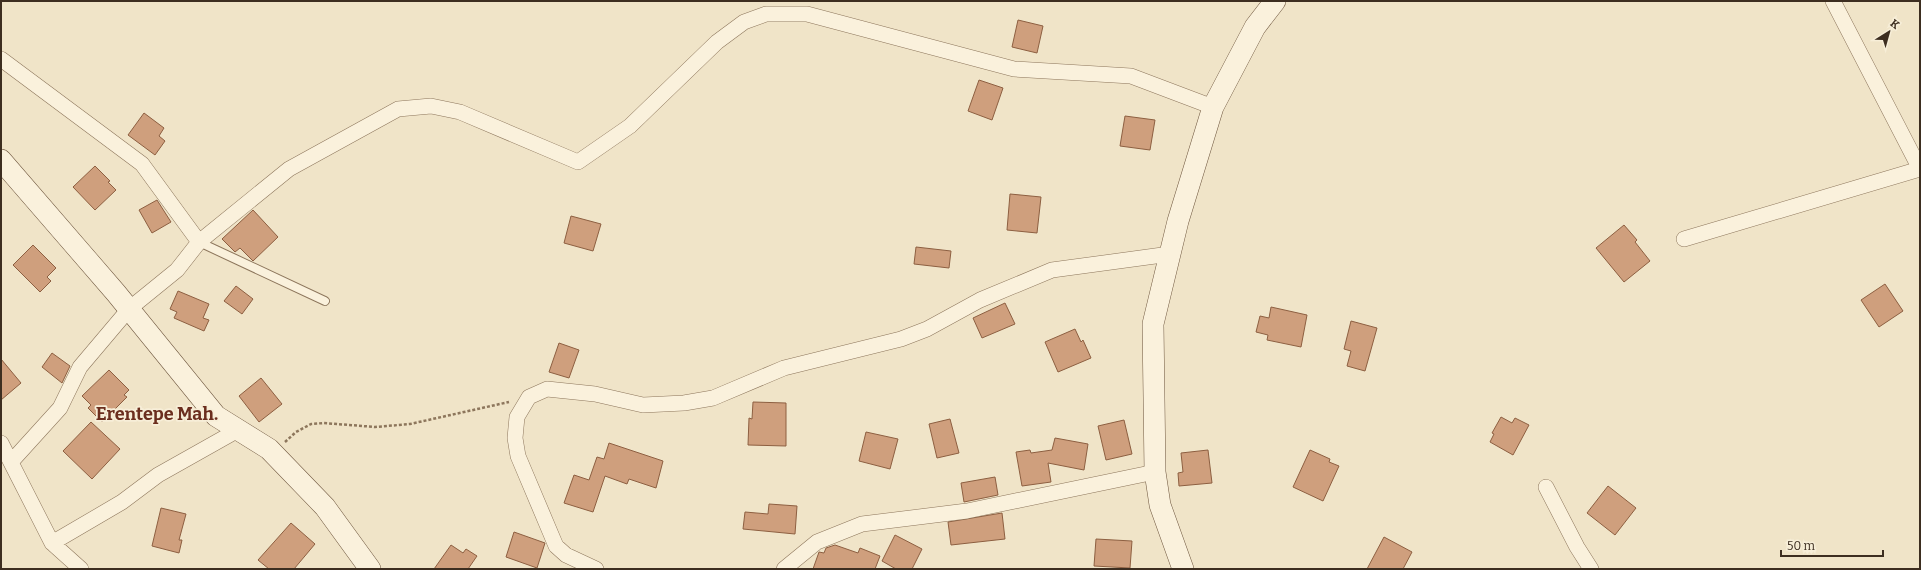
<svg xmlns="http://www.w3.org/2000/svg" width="1921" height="570" viewBox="0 0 1921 570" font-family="Bitter,serif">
<rect width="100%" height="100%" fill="#f0e4c8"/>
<!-- building -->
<path fill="#cf9f7d" stroke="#8d5f41" d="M1018 20 1043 26 1037 53 1012 47Z
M979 80 1003 88 992 120 968 111Z
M144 113 164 128 159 136 165 141 155 155 128 135Z
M1125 116 1155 120 1150 150 1120 146Z
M95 166 110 181 108 182 116 190 95 210 73 187Z
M1010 194 1041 197 1037 233 1007 230Z
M157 200 171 222 152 233 139 210Z
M253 210 278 237 253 261 240 248 235 252 222 239Z
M571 216 601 224 593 251 564 243Z
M1624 225 1637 240 1635 242 1650 261 1624 282 1596 248Z
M33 245 56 268 47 277 51 281 40 292 13 265Z
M916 247 951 251 949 268 914 264Z
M1885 284 1903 311 1879 327 1861 300Z
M236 286 253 299 242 314 224 301Z
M178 291 209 304 203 318 209 320 204 331 174 318 177 312 170 309Z
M1005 303 1015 324 982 338 973 318Z
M1271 307 1307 315 1301 347 1267 340 1268 335 1256 332 1260 316 1269 318Z
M1351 321 1377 328 1365 371 1347 366 1351 351 1344 349Z
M1075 329 1081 342 1083 340 1091 358 1058 372 1045 342Z
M559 343 579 350 569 378 549 372Z
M52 353 70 366 62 383 42 367Z
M1 359 21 383 1 400Z
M109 370 129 390 124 395 127 397 102 422 88 408 91 405 82 396Z
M261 378 282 404 259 422 239 396Z
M753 402 786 403V446L748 445 749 418 752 419Z
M1501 417 1512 423 1515 418 1529 425 1513 455 1490 442 1494 434 1492 433Z
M950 419 959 453 937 458 929 424Z
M1124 420 1132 454 1106 460 1098 426Z
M91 422 120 449 92 479 63 451Z
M866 432 898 439 890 469 859 461Z
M1055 438 1088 444 1084 470 1048 463 1051 482 1022 486 1016 452 1030 450 1031 453 1052 450Z
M609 443 663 461 656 488 629 479 627 484 605 476 593 512 564 503 574 475 589 480 597 457 604 459Z
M1208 450 1212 483 1179 486 1178 473 1183 472 1181 453Z
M1310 450 1330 459 1329 462 1339 466 1323 501 1293 487Z
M995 477 998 495 964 502 961 483Z
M1608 486 1636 508 1615 535 1587 513Z
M769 504 797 506 795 534 743 529 745 512 768 514Z
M161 508 186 514 179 540H182L179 553 152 546Z
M1002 513 1005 539 951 545 948 522Z
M291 523 315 544 294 569H269L258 560Z
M514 532 545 543 537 568 506 557Z
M895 535 922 549 912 569H896L882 561Z
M1384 537 1412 552 1403 569H1367Z
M1096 539 1132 541 1130 568 1094 566Z
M451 545 463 553 466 549 477 556 468 569H434Z
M835 545 858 553 860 548 880 556 875 569H813L819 552 824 553 826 548Z"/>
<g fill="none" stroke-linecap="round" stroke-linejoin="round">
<!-- lane casing -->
<g stroke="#8d765c" stroke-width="10">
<path id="lane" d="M199 242 325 301"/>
</g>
<!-- street casing -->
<g stroke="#8d765c" stroke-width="16">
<path id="street" d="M1833 1 1920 169
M1 59 142 164 199 242
M1684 239 1920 169
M1 443 52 543 81 569
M11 462 60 408 80 367 129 309 177 270 199 242 289 169 398 109 431 106 460 112 578 162 630 126 717 42 744 22 766 14H807L1014 69 1131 76 1213 107
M1546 487 1577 547 1591 569
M52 543 122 502 158 475 238 430
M596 569 566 555 556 546 518 456 515 438 517 417 529 397 547 389 595 394 643 405 684 403 713 398 784 368 901 339 927 329 980 300 1052 270 1170 254
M784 569 817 542 862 524 967 511 1155 472"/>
</g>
<!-- secondary casing -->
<g stroke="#6f573f" stroke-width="22">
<path id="secondary" d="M1 160 116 293 216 416 269 449 325 507 370 569
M1183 569 1160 505 1155 472 1153 324 1178 221 1213 107 1255 27 1275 1"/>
</g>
<!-- path -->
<path stroke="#8d765c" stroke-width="2.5" stroke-dasharray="3 2" stroke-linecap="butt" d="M285 442 296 432 311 424 324 423 375 427 410 424 509 402"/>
<!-- lane -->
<use href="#lane" stroke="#faf1dc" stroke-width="8"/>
<!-- street -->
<use href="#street" stroke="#faf1dc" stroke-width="15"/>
<!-- secondary -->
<use href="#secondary" stroke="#faf1dc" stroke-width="21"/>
</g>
<g text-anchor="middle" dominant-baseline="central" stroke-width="3.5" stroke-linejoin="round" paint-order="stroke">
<!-- district labels -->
<g font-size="18" font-weight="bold" fill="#6b2e1e" stroke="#f7eed8">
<text x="157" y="414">Erentepe Mah.</text>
</g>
</g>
<!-- border -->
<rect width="1921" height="570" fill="none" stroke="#3d2e20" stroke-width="4"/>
<!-- north arrow -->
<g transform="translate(1889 32) rotate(37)" stroke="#f7eed8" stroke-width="3" paint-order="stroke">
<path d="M0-3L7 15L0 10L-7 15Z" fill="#3d2e20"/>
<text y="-6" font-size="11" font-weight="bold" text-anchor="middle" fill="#3d2e20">K</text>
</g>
<!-- scale -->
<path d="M1781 550v6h102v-6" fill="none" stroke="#3d2e20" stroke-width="2"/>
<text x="1787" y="550" font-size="12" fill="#3d2e20" stroke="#f7eed8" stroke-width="3" paint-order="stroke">50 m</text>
</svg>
